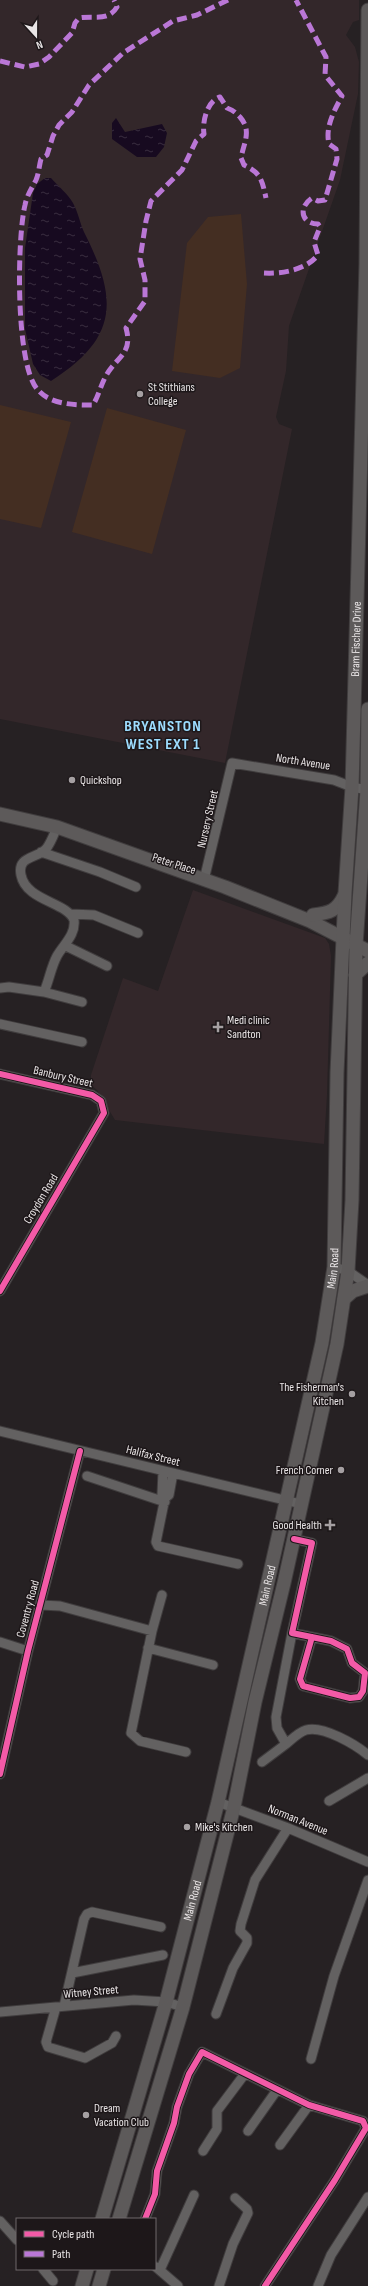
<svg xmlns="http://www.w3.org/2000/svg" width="368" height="2286" viewBox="0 0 368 2286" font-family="'Sofia Sans Condensed',sans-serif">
<defs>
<pattern id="water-ripples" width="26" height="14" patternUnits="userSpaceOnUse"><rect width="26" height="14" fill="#170a20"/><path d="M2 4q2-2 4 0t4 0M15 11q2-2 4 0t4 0" fill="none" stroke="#392e40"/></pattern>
</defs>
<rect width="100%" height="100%" fill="#262123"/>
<!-- built -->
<path fill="#33272a" d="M0 0H359V20L353 22 346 35 355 47 359 62 358 94 340 180 289 326 286 371 276 417 279 424 292 429 225 763 0 719Z
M193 890 325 938 329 944 331 956 327 1095 324 1144 115 1120 97 1090 91 1085V1075L123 978 158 991Z"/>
<!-- pitch -->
<path fill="#442e22" d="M241 214 247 284 240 368 220 378 172 371 187 243 208 217Z
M0 405 71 422 41 528 0 519Z
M107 408 186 430 152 554 72 532Z"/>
<!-- water -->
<path fill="url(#water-ripples)" d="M116 118 125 132 162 124 167 133 164 147 156 157H137L112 139V123Z
M45 178H51C58 186 68 194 73 203 78 212 80 223 84 232 118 299 119 338 51 381L40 375 33 364 25 329V248L33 193 37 184Z"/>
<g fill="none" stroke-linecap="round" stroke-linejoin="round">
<!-- street casing -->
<g stroke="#403d3e" stroke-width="11">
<path id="street" d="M57 827C54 834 51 843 46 849 36 859 17 856 21 875 26 901 67 902 74 920 76 935 63 945 57 956 51 967 49 981 44 992L82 1002
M41 852 100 872 136 887
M204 880 232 763 334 780 352 787 368 790
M71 914 94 915 138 933
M66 946 107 966
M0 988 9 987 44 992
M0 1024 82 1042
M0 1074 92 1095 101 1101 104 1113 0 1291
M334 1267 348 1271 368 1285
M0 1431 301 1504
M163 1471 162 1494 165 1498
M173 1473 169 1495 165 1498 156 1542 158 1546 238 1564
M87 1476 165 1502
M294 1539 312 1543 292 1633 331 1641 347 1649 352 1663 365 1673 363 1691 359 1697 350 1698 303 1686 300 1679 312 1637
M41 1605 60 1606 152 1631 162 1595
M152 1631 131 1733 140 1741 186 1752
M0 1642 28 1651
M148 1648 213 1665
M286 1744C292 1739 299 1732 306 1730 323 1725 356 1745 368 1755
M262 1762 286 1744 277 1728 276 1717 292 1633
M0 1774 28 1651 80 1451
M329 1801 368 1778
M218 1802 288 1828 368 1862
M72 1973 163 1955
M64 2006 84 1919 87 1914 92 1912 161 1927
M56 2007 46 2042 48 2047 85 2058 112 2043 116 2036
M0 2012 134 2000 166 2002 183 2007
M216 2014 233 1968 247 1943V1938L240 1931 241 1924 255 1880 288 1828
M311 2059 334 1976 368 1880
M248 2131 277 2090
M280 2145 309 2105
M203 2151 217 2129V2111L244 2075
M145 2219 155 2194 157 2171 174 2123 177 2107 189 2074 202 2052 309 2105 363 2121 366 2128 335 2180 265 2286
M0 2221 17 2240
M156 2267 178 2286
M43 2269 53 2281
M160 2270 194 2195
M219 2286 233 2244 248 2213 247 2209 235 2198
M318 2286 331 2255 368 2197"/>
</g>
<!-- secondary casing -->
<g stroke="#403d3e" stroke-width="15">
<g id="secondary">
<path d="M0 814 57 827 225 887 310 921 368 951"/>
<path d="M313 915C329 913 337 911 344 896"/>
<path d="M355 975 368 963"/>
<path d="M344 1299 353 1291 368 1286"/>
<path id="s1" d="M102 2219 166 2002 218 1802 322 1343 334 1267 337 1073 345 893 352 787 366 264 368 10"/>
<path d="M119 2219 183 2007 234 1807 255 1702 284 1583 337 1344 348 1271 352 1200 356 945 367 790 368 709"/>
<path d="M82 2286 87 2269"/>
<path d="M99 2286 104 2269"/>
</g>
</g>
<!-- street -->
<use href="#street" stroke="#636161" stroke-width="9"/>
<!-- secondary -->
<use href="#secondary" stroke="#5d5a5a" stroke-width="13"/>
<!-- quiet -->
<path stroke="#ba77d6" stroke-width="5" stroke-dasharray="10 5" stroke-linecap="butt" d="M228 0 197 15 173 21 123 53 89 85 72 112 59 125 53 136 47 155 41 159C39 166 39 173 36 180 32 188 27 195 25 205 17 238 15 366 38 390 51 405 75 405 93 405 99 395 101 384 107 374 118 356 133 353 126 328L145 301V280L140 259 146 221 151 201 182 170 196 141 204 134C202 122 207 101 220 97L227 108C233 110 236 113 240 117 252 131 244 142 241 158L244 165C261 173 262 180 266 198
M0 61 25 67 39 64 49 57 72 33 75 23 79 18C94 15 108 22 117 7L114 0
M264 273C282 274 306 270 318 255L314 242 320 227 318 224C301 224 298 207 312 198L318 201 325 200 337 159 336 149 329 144C325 127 334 111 342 96L325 75 326 57 296 0"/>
<!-- cycleway casing -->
<g stroke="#1d1719" stroke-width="8">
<path id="cycleway" d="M0 1074 92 1095 101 1101 104 1113 0 1291
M294 1539 312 1543 292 1633 331 1641 347 1649 352 1663 365 1673 363 1691 359 1697 350 1698 303 1686 300 1679 312 1637
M0 1774 28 1651 80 1451
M145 2219 155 2194 157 2171 174 2123 177 2107 189 2074 202 2052 309 2105 363 2121 366 2128 335 2180 265 2286"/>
</g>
<!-- cycleway -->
<use href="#cycleway" stroke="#f35aa7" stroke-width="6"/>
</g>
<!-- markers -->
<g fill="#a5a0a2" stroke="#1d1719" stroke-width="1.5">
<circle cx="140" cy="394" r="4"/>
<circle cx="72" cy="780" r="4"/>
<path d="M216 1021h4v4h4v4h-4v4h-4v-4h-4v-4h4z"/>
<circle cx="352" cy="1394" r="4"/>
<circle cx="341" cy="1470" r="4"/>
<path d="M328 1519h4v4h4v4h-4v4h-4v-4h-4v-4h4z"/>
<circle cx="187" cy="1827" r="4"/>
<circle cx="86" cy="2115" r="4"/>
</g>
<g text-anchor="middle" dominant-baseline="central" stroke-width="3" stroke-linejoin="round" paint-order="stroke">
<!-- poi labels -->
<g font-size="12" fill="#e9e5e6" stroke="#1d1719" text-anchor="start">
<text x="148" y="387">St Stithians<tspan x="148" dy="14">College</tspan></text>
<text x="80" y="780">Quickshop</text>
<text x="227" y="1020">Medi clinic<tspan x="227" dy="14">Sandton</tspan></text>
<text x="344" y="1387" text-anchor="end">The Fisherman's<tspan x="344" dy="14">Kitchen</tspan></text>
<text x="333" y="1470" text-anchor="end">French Corner</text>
<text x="322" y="1525" text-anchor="end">Good Health</text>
<text x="195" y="1827">Mike's Kitchen</text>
<text x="94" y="2108">Dream<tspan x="94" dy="14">Vacation Club</tspan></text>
</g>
<!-- street labels -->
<g font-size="12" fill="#e9e5e6" stroke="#1d1719">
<text stroke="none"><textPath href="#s1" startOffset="1609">Bram Fischer Drive</textPath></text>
<text transform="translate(303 762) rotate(9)">North Avenue</text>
<text transform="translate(208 819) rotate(-77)">Nursery Street</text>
<text transform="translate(174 864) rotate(18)">Peter Place</text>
<text transform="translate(63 1077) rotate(13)">Banbury Street</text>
<text transform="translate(41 1199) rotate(-59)">Croydon Road</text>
<text stroke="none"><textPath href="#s1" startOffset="979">Main Road</textPath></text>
<text transform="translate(153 1456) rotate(14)">Halifax Street</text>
<text stroke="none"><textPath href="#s1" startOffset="655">Main Road</textPath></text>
<text transform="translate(28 1609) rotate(-75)">Coventry Road</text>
<text transform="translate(298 1820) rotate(22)">Norman Avenue</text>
<text stroke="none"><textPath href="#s1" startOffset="331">Main Road</textPath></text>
<text transform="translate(91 1992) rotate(-5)">Witney Street</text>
</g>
<!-- district labels -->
<g font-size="16" font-weight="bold" letter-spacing="1" fill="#9dddff" stroke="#1d1719">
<text x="163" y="726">BRYANSTON<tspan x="163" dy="18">WEST EXT 1</tspan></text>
</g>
</g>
<!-- legend -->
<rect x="16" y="2218" width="140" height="52" fill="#1d1719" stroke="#6f696b"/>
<rect x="24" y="2231" width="20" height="6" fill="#f35aa7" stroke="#6f696b"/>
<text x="52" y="2238" font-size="12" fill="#e9e5e6">Cycle path</text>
<rect x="24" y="2251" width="20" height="6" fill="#ba77d6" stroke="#6f696b"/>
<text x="52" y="2258" font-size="12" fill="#e9e5e6">Path</text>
<!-- north arrow -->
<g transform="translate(36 36) rotate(159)" stroke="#1d1719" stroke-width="3" paint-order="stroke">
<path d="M0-3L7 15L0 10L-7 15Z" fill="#e9e5e6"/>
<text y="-6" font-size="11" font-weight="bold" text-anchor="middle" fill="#e9e5e6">N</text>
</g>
</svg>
